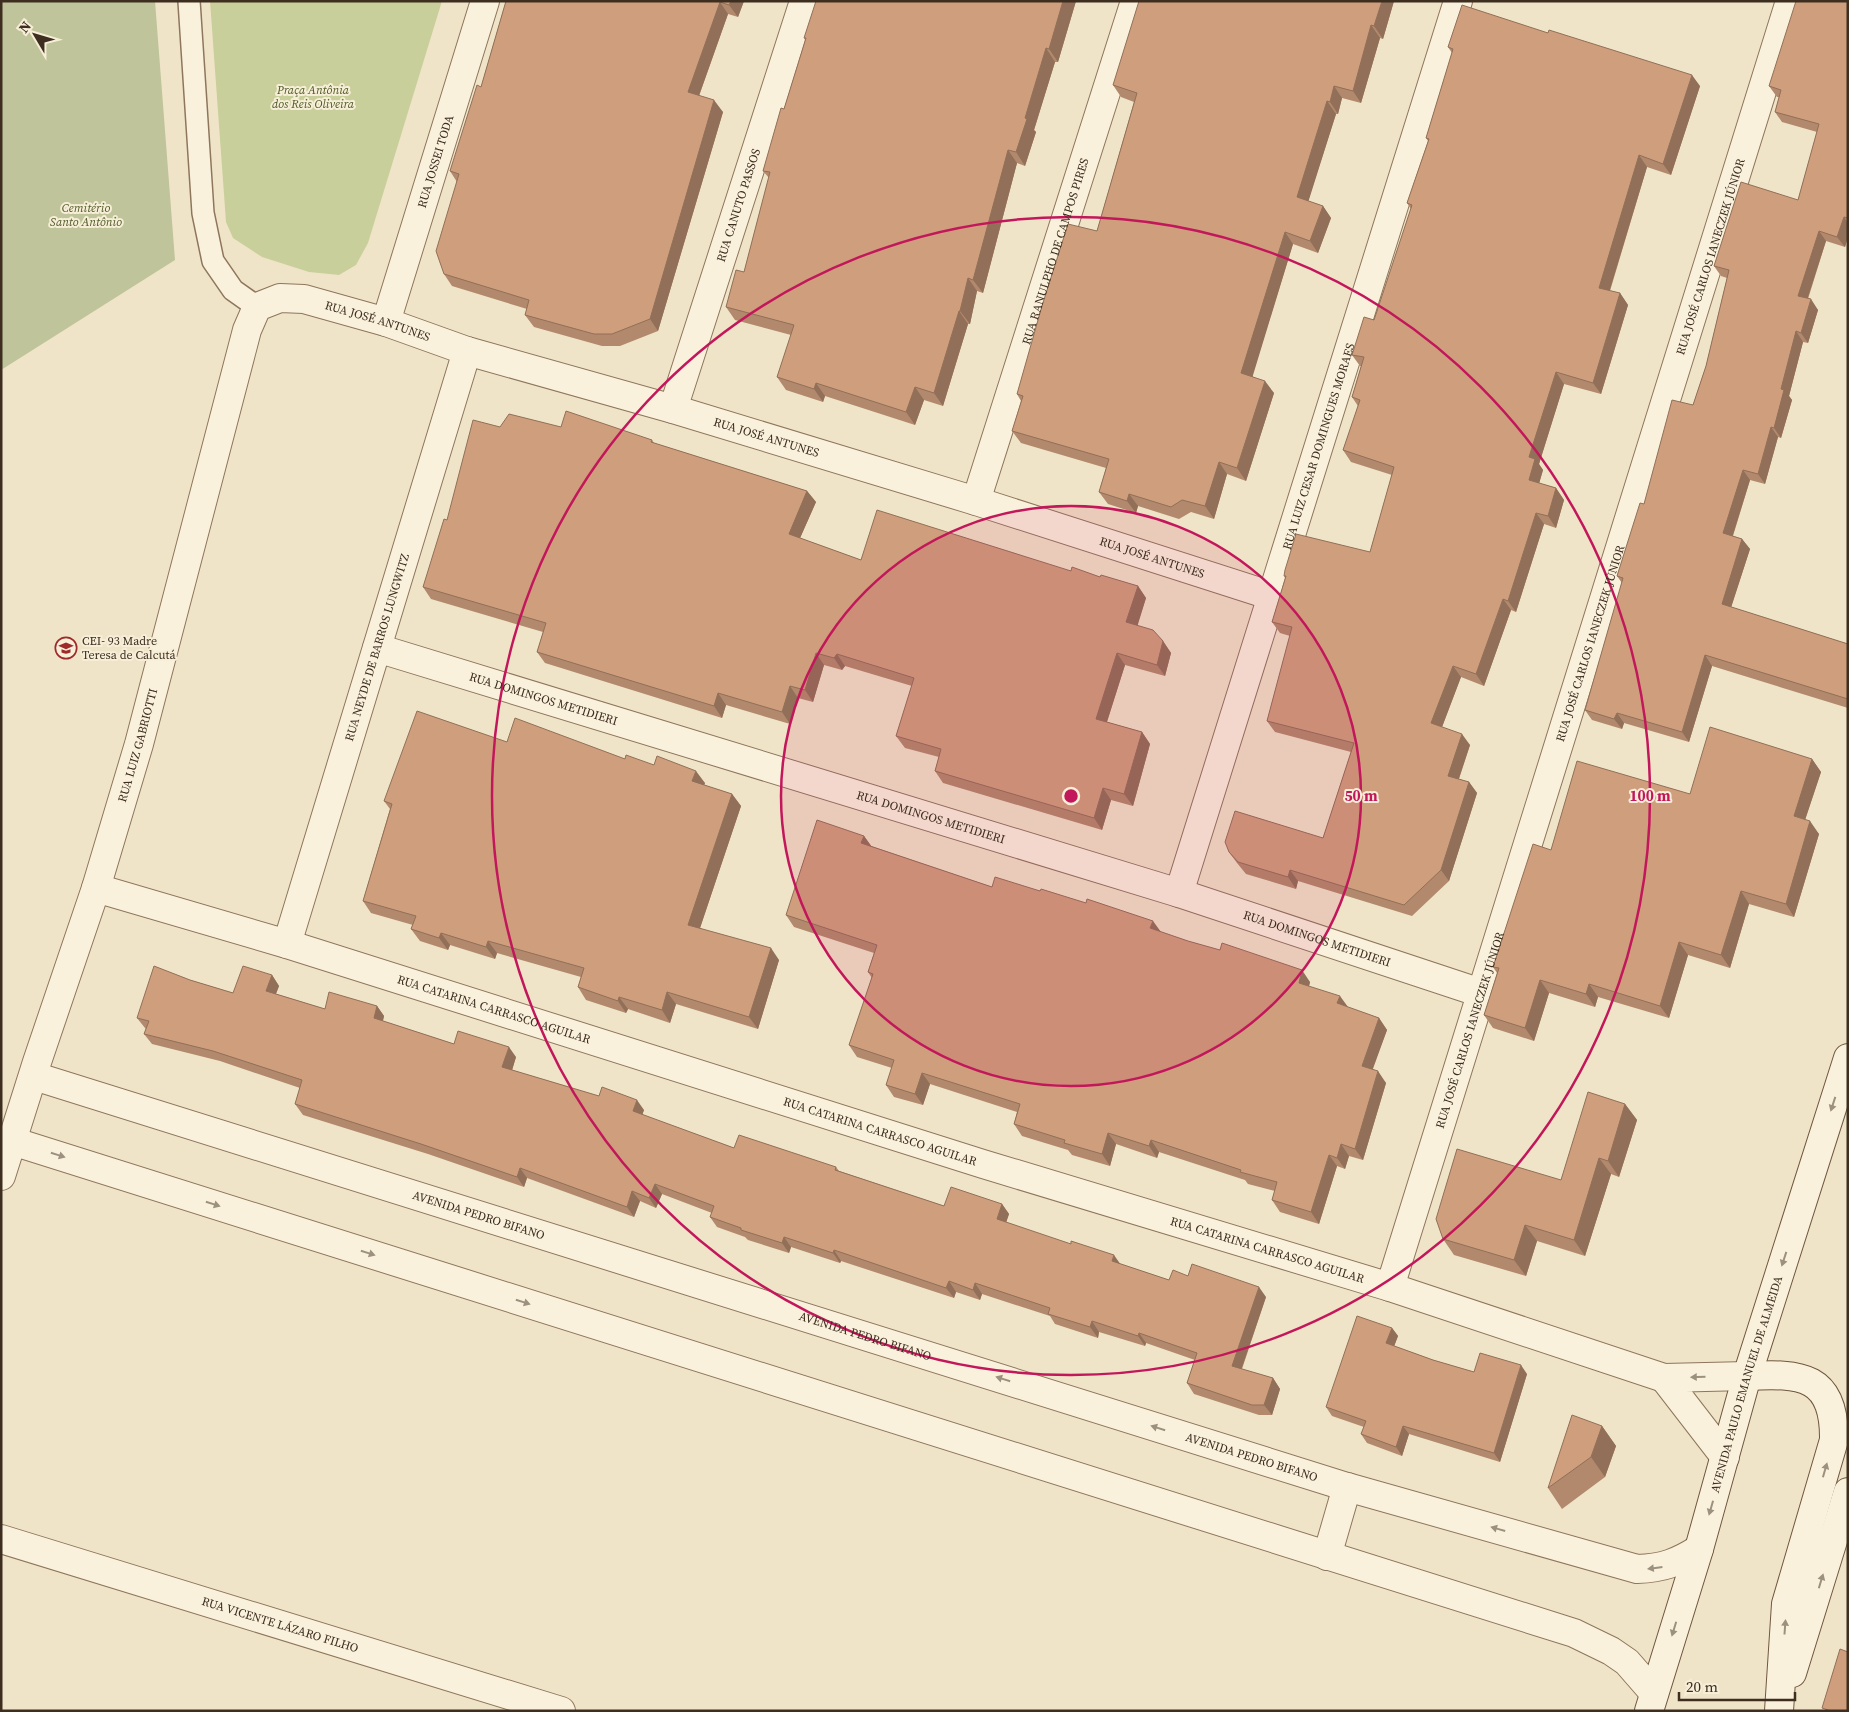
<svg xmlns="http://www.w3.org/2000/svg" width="1849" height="1712" viewBox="0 0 1849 1712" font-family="'Source Serif 4',serif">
<rect width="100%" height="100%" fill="#f0e4c8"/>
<!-- green -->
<path fill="#c9cf9b" d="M210 1H442L368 243 356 265 339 275 309 272 262 257 233 238 226 222Z"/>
<!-- cemetery -->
<path fill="#bfc49a" d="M1 1H155L175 260 1 370Z"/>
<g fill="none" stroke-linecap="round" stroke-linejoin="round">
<!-- service casing -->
<g stroke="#8d765c" stroke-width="24">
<path id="service" d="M189 1 203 213 213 261 233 290 257 307"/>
</g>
<!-- minor casing -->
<g stroke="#8d765c" stroke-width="30">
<g id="minor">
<path id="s1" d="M386 322 485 1"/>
<path id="s2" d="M673 409 804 1"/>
<path id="s3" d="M976 501 1135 1"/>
<path id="s4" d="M377 648 1179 893 1481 993"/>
<path id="s5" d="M96 888 287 944 983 1164 1390 1287 1664 1378"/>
<path id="s6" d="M1179 893 1458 1"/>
<path id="s7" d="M287 944 467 351"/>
<path id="s8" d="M34 1076 1347 1487 1637 1569C1663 1568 1677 1563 1699 1549"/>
<path d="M12 1141 1574 1633 1611 1651 1627 1662 1654 1693"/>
<path id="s9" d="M1 1176 37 1062 96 888 139 744 247 330 257 307 280 298 304 299 386 322 467 351 673 409 976 501 1272 596"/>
<path id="s10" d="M1390 1287 1790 1"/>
<path d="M1725 1457 1664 1378 1747 1376"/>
<path id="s11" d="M1 1539 561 1711"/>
<path d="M1327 1556 1347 1487"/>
</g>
</g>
<!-- secondary casing -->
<g stroke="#6f573f" stroke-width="30">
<g id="secondary">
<path d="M1747 1376C1801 1373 1835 1375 1834 1440L1786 1604 1779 1711"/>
<path d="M1792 1673 1848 1492"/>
<path id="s12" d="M1649 1711 1699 1549 1747 1376 1848 1058"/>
</g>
</g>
<!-- service -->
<use href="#service" stroke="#faf1dc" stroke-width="21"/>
<!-- minor -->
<use href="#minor" stroke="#faf1dc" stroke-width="28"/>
<!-- secondary -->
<use href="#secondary" stroke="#faf1dc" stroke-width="28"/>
</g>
<!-- wall -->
<path fill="#b2896c" d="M506 1H744L738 17 728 14 699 96 723 112 658 331 620 346H602L534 327 525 315 527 309 452 286 444 274 457 182 450 171 481 87Z
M1076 1 1058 62H1055L1034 130 1036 132 1025 166 1017 163 983 293 977 291 970 324H968L943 406 924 400 915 425 825 396 823 402 786 390 777 377 791 335 735 320 726 307 744 272 769 178 763 171 784 109 805 40 804 38Z
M1394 1 1383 39 1380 38 1361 103 1342 98 1338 114H1336L1308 201 1323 206 1331 218 1318 253 1293 244 1252 376 1274 393 1246 481 1227 474 1214 519 1191 512 1179 519 1138 506 1136 513 1108 504 1099 492 1106 468 1021 443 1012 431 1021 401 1017 394 1097 231 1134 102 1121 97 1113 85Z
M1848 1V237L1845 247 1826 241 1808 299 1818 310 1808 343 1803 342 1789 396 1792 400 1781 438 1778 437 1765 484 1750 480 1733 536 1742 539 1750 549 1731 607 1848 644V708L1712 666 1689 742 1624 723 1622 729 1592 720 1585 710 1622 583 1617 576 1644 504 1693 405 1706 366 1727 278 1721 276 1714 266 1798 200 1817 132 1782 122 1775 112 1779 97H1777L1769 86Z
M1448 47 1700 86 1671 175 1647 167 1610 291 1620 293 1628 305 1601 394 1564 384 1539 464 1543 470 1539 483 1556 488 1564 500 1556 528 1544 524 1516 612 1511 610 1484 686 1461 677 1442 727 1470 745 1459 779 1469 782 1477 793 1449 881 1412 916 1298 881 1296 889 1246 874 1237 863 1229 852 1323 838 1351 752 1275 732 1267 721 1290 636 1280 633 1272 622 1285 578 1284 576 1370 552 1392 475 1351 462 1343 450 1358 406 1352 397 1361 366H1360L1352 355 1374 320 1411 209 1407 203 1428 141 1426 138 1452 53Z
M500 427 652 440 654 443 807 491 816 502 800 538 861 560 1071 571 1100 577 1138 586 1146 598 1137 625 1163 641 1171 653 1165 676 1125 665 1107 722 1142 732 1150 744 1133 806 1111 800 1102 830 943 783 935 771 939 757 905 748 896 736 912 686 845 666 842 670 824 665 813 702 798 698 790 724 726 705 722 718 545 663 537 652 543 632 431 599 423 587 447 520Z
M507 742 625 759 705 783 704 785 732 794 741 806 700 928 779 960 758 1029 676 1004 670 1023 628 1009 626 1013 586 1000 578 987 581 977 497 953 495 959 450 945 448 950 420 941 411 929 413 925 371 913 363 901 390 809 384 801Z
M1812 759 1821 772 1805 820 1819 834 1794 917 1749 904 1730 968 1688 955 1669 1018 1598 997 1595 1007 1549 993 1534 1041 1493 1028 1484 1015 1497 973 1493 967 1551 850 1690 794Z
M864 836 871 846 992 887 1160 932 1310 982 1309 986 1347 1007 1379 1018 1387 1030 1372 1069 1386 1083 1363 1160 1349 1156 1345 1169 1337 1166 1319 1224 1280 1212 1272 1200 1275 1191 1248 1184 1245 1180 1159 1152 1157 1158 1116 1144 1110 1166 1072 1155 1068 1150 1022 1136 1014 1124 1017 1112 930 1084 923 1105 894 1097 886 1085 892 1068 857 1057 849 1045 872 978 868 972 874 953 794 927 786 915Z
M272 975 279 986 276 994 325 1009 377 1006 384 1016 383 1021 454 1044 516 1057 512 1070 644 1110 642 1115 734 1148 836 1167 839 1171 944 1206 1002 1204 1009 1214 1006 1222 1120 1264 1169 1280 1188 1276 1266 1297 1242 1369 1273 1378 1280 1389 1272 1415H1259L1194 1394 1187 1383 1195 1360 1146 1343 1145 1346 1099 1332 1098 1338 1055 1324 1050 1316 982 1294 980 1300 956 1292 954 1298 841 1261 840 1263 791 1247 789 1253 748 1240 745 1237 717 1227 710 1217 712 1213 662 1194 656 1208 640 1201 634 1217 527 1178 524 1187 428 1154 303 1115 295 1104 300 1088 220 1061 152 1044 144 1034 146 1029 145 1028 137 1018 190 980 233 993Z
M1625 1104 1637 1120 1619 1177 1611 1174 1585 1256 1537 1241 1526 1276 1454 1255 1443 1239 1561 1180Z
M1392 1328 1398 1336 1394 1346 1433 1360 1474 1372 1527 1374 1500 1462 1409 1434 1402 1456 1367 1443 1361 1434 1364 1427 1332 1416 1326 1407Z
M1602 1426 1616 1446 1605 1477 1562 1509 1548 1488Z"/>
<!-- shaded-wall -->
<path fill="#916f58" d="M731 1H744L738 17 729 5Z
M1063 1H1076L1058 62 1049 49Z
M1382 1H1394L1383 39 1374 26Z
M720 2 728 14 696 104 688 92Z
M1371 25 1380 38 1361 103 1353 91Z
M1046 48 1055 62 1034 130 1036 132 1025 166 1016 152 1025 118Z
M1692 75 1700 86 1671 175 1663 164Z
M1334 86 1342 98 1338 114 1330 102Z
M714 100 723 112 658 331 650 319Z
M1327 101 1336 114 1306 209 1297 197Z
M1008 150 1017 163 983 293 973 280Z
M1639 155 1647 167 1607 299 1599 288Z
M1323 206 1331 218 1318 253 1310 241Z
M1844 217 1848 223V237L1845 247 1837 237Z
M1819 231 1826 241 1805 306 1798 296Z
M1285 232 1293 244 1250 385 1241 373Z
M968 278 977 291 970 324 960 311Z
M1620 293 1628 305 1601 394 1593 383Z
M1811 299 1818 310 1808 343 1801 333Z
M959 311 968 324 943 406 934 393Z
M1796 331 1803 342 1789 396 1792 400 1781 438 1774 428 1781 389Z
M1556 372 1564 384 1539 464 1543 470 1537 491 1529 480V457Z
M1265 381 1274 393 1246 481 1237 468Z
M816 383 825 396 823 402 814 389Z
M915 387 924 400 915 425 906 412Z
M1771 427 1778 437 1765 484 1758 474Z
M1219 462 1227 474 1214 519 1205 506Z
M1743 470 1750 480 1730 544 1723 533Z
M1556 488 1564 500 1556 528 1548 516Z
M807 491 816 502 797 545 789 534Z
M1129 494 1138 506 1136 513 1127 501Z
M1536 513 1544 524 1516 612 1508 601Z
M1742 539 1750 549 1729 614 1722 604Z
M1138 586 1146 598 1135 634 1126 622Z
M1503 599 1511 610 1484 686 1476 674Z
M1163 641 1171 653 1165 676 1157 665Z
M816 653 824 665 813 702 805 690Z
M1117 653 1125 665 1104 731 1096 719Z
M837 654 845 666 842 670 834 658Z
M1705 655 1712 666 1689 742 1682 732Z
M1453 666 1461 677 1439 735 1431 723Z
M790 686 798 698 790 724 782 712Z
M718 693 726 705 722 718 714 706Z
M1617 713 1624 723 1622 729 1614 719Z
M1142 732 1150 744 1133 806 1124 794Z
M1462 734 1470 745 1456 787 1448 776Z
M1812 759 1821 772 1802 829 1794 816Z
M696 771 705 783 701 793 692 781Z
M1469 782 1477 793 1449 881 1441 870Z
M1103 788 1111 800 1102 830 1094 818Z
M732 794 741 806 697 937 688 925Z
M1810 821 1819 834 1794 917 1786 904Z
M864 836 872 847 861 843Z
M1290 870 1298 881 1296 889 1288 877Z
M1741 891 1749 904 1730 968 1721 955Z
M1153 921 1161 932 1150 928Z
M441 933 450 945 448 950 439 938Z
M488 941 497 953 495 959 486 947Z
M1679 942 1688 955 1669 1018 1660 1006Z
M771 948 779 960 758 1029 749 1017Z
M1302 970 1310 982 1307 994 1299 983Z
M272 975 279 986 273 1001 266 991Z
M1540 980 1549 993 1534 1041 1525 1028Z
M1589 984 1598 997 1595 1007 1586 994Z
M667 992 676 1004 670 1023 662 1010Z
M1340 996 1348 1007 1337 1003Z
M619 997 628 1009 626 1013 618 1001Z
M377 1006 384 1016 381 1028 374 1018Z
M1379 1018 1387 1030 1370 1077 1362 1066Z
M509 1047 516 1057 510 1077 502 1067Z
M1378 1071 1386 1083 1363 1160 1355 1149Z
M922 1073 930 1084 923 1105 915 1094Z
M637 1100 644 1110 640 1121 633 1111Z
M1625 1104 1637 1120 1619 1177 1608 1161Z
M1108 1133 1116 1144 1110 1166 1102 1154Z
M1151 1140 1159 1152 1157 1158 1149 1146Z
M1341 1144 1349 1156 1345 1169 1337 1158Z
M1329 1155 1337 1166 1319 1224 1311 1212Z
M1599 1158 1611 1174 1585 1256 1574 1240Z
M520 1168 527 1178 524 1187 517 1177Z
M655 1184 662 1194 656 1208 649 1198Z
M632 1191 640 1201 634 1217 627 1207Z
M1002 1204 1009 1214 1004 1229 997 1219Z
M1525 1225 1537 1241 1526 1276 1514 1260Z
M784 1237 791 1247 789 1253 782 1243Z
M834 1250 841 1261 840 1263 833 1253Z
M1114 1255 1121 1265 1112 1261Z
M949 1281 956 1292 954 1298 946 1288Z
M975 1283 982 1294 980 1300 973 1290Z
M1259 1287 1266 1297 1239 1376 1232 1366Z
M1092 1321 1099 1332 1098 1338 1090 1327Z
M1392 1328 1398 1336 1392 1352 1386 1343Z
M1139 1333 1146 1343 1145 1346 1138 1336Z
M1521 1365 1527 1374 1500 1462 1494 1453Z
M1273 1378 1280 1389 1272 1415 1264 1405Z
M1403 1426 1409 1434 1402 1456 1396 1447Z
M1602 1426 1616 1446 1605 1477 1591 1457Z"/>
<!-- building -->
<path fill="#cf9f7d" stroke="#916f58" d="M506 1H731L729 5 720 2 688 92 714 100 650 319 612 334H594L525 315 529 300 444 274 436 251 459 174 450 171 477 85 481 87Z
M816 1H1063L1049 49 1046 48 1025 118 1027 119 1016 152 1008 150 973 280 968 278 960 311H959L934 393 915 387 906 412 816 383 814 389 777 377 794 325 726 307 736 270 744 272 770 172 763 171 781 108 784 109 806 38H804Z
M1139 1H1382L1374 26 1371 25 1353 91 1334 86 1330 102 1327 101 1297 197 1323 206 1310 241 1285 232 1241 373 1265 381 1237 468 1219 462 1205 506 1182 500 1171 507 1129 494 1127 501 1099 492 1109 459 1012 431 1023 396 1017 394 1042 306 1068 224 1097 231 1137 93 1113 85Z
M1796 1H1848V218L1844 217 1837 237 1819 231 1798 296 1811 299 1801 333 1796 331 1781 389 1784 390 1774 428 1771 427 1758 474 1743 470 1723 533 1742 539 1722 604 1848 644V699L1705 655 1682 732 1617 713 1614 719 1585 710 1623 578 1617 576 1640 503 1644 504 1672 400 1693 405 1706 366 1729 270 1714 266 1741 182 1798 200 1819 124 1775 112 1781 90 1769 86Z
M1462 5 1548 33 1549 30 1692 75 1663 164 1639 155 1599 288 1620 293 1593 383 1556 372 1529 457 1535 459 1529 480 1556 488 1548 516 1536 513 1508 601 1503 599 1476 674 1453 666 1431 723 1462 734 1448 776 1469 782 1441 870 1404 905 1290 870 1288 877 1238 862 1229 852 1225 842 1235 811 1323 838 1354 743 1267 721 1292 627 1272 622 1286 576H1284L1285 570 1296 534 1370 552 1394 467 1343 450 1360 400 1352 397 1364 357 1352 355 1364 317 1374 320 1412 205 1407 203 1429 139 1426 138 1453 49 1448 47Z
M566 411 652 440 651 442 807 491 789 534 861 560 877 510 1071 571 1072 567 1100 577 1101 575 1138 586 1126 622 1153 630 1163 641 1157 665 1117 653 1096 719 1142 732 1124 794 1103 788 1094 818 935 771 941 749 896 736 914 678 837 654 834 658 816 653 805 690 790 686 782 712 718 693 714 706 537 652 546 623 423 587 444 519 447 520 473 420 500 427 509 414 561 427Z
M417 711 507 742 515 718 625 759 626 755 654 765 657 756 696 771 692 781 732 794 688 925 771 948 749 1017 667 992 662 1010 619 997 618 1001 578 987 584 968 488 941 486 947 441 933 439 938 411 929 416 916 363 901 392 804 384 801Z
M1710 727 1812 759 1794 816 1810 821 1786 904 1741 891 1721 955 1679 942 1660 1006 1589 984 1586 994 1540 980 1525 1028 1484 1015 1499 968 1493 967 1533 844 1551 850 1577 761 1690 794Z
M817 820 864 836 861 843 992 887 995 877 1040 891 1041 889 1086 903 1087 899 1153 921 1150 928 1188 941 1220 950 1222 943 1302 970 1299 983 1340 996 1337 1003 1379 1018 1362 1066 1378 1071 1355 1149 1341 1144 1337 1158 1329 1155 1311 1212 1272 1200 1277 1182 1240 1172 1241 1170 1151 1140 1149 1146 1108 1133 1102 1154 1064 1143 1065 1140 1014 1124 1020 1104 922 1073 915 1094 886 1085 894 1060 849 1045 873 974 868 972 877 945 786 915Z
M154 966 190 980 233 993 243 966 272 975 266 991 325 1009 329 992 377 1006 374 1018 454 1044 458 1031 509 1047 502 1067 599 1096 602 1087 637 1100 633 1111 734 1148 739 1135 836 1167 835 1170 944 1206 951 1187 1002 1204 997 1219 1071 1244V1241L1114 1255 1112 1261 1169 1280 1173 1270 1188 1276 1192 1264 1259 1287 1232 1366 1273 1378 1264 1405H1252L1187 1383 1197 1353 1139 1333 1138 1336 1092 1321 1090 1327 1048 1314 1050 1308 975 1283 973 1290 949 1281 946 1288 834 1250 833 1253 784 1237 782 1243 741 1230V1228L710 1217 714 1206 655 1184 649 1198 632 1191 627 1207 520 1168 517 1177 421 1144 295 1104 302 1080 213 1051 144 1034 149 1021 137 1018Z
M1588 1092 1625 1104 1608 1161 1599 1158 1574 1240 1525 1225 1514 1260 1443 1239 1436 1219 1457 1149 1561 1180Z
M1357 1316 1392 1328 1386 1343 1433 1360 1474 1372 1480 1353 1521 1365 1494 1453 1403 1426 1396 1447 1361 1434 1366 1421 1326 1407Z
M1572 1415 1602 1426 1591 1457 1548 1488Z
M1840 1649 1848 1652V1711H1831L1822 1708Z"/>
<!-- one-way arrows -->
<defs><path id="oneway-solid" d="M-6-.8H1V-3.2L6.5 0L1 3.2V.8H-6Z" transform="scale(1.25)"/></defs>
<g fill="#9c907e">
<use href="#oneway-solid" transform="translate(1833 1104) rotate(108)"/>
<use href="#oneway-solid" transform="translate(58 1155) rotate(18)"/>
<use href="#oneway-solid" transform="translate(213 1204) rotate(18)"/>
<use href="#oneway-solid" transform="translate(368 1253) rotate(18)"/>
<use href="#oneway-solid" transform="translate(1784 1259) rotate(108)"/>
<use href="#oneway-solid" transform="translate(523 1302) rotate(18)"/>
<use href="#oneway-solid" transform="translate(1698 1377) rotate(179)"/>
<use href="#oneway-solid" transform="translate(1003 1379) rotate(-163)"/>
<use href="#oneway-solid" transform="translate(1158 1428) rotate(-163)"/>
<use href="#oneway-solid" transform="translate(1825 1470) rotate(-74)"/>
<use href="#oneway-solid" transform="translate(1711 1508) rotate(106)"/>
<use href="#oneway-solid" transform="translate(1498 1529) rotate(-164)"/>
<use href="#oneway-solid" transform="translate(1655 1568) rotate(173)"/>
<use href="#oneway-solid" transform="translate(1821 1581) rotate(-73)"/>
<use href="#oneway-solid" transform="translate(1785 1627) rotate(-86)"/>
<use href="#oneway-solid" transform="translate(1674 1629) rotate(107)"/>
</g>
<!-- distance rings -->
<circle cx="1071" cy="796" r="290" fill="#c2185b" fill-opacity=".12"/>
<g fill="none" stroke="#c2185b" stroke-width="2.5">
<circle cx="1071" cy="796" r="290"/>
<circle cx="1071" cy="796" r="579"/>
</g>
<!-- icons -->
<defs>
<g id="school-ring" transform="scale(1.125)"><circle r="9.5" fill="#f7eed8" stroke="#9e2a2b" stroke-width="1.5"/><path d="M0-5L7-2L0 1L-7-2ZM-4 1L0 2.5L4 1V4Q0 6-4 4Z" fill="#9e2a2b"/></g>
</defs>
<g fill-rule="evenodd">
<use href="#school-ring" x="66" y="648"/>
</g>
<g text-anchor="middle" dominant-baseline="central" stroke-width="4" stroke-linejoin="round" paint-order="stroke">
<!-- park labels -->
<g font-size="12" font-style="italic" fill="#4d5a26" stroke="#f7eed8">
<text x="313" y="90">Praça Antônia<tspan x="313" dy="14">dos Reis Oliveira</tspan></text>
<text x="86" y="208">Cemitério<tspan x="86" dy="14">Santo Antônio</tspan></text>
</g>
<!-- street labels -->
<g font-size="12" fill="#3d2e20" stroke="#f7eed8">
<text stroke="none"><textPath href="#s1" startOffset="168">RUA JOSSEI TODA</textPath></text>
<text stroke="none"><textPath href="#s2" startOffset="214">RUA CANUTO PASSOS</textPath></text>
<text stroke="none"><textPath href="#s3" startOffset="262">RUA RANULPHO DE CAMPOS PIRES</textPath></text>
<text stroke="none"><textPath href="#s10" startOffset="1079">RUA JOSÉ CARLOS IANECZEK JÚNIOR</textPath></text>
<text stroke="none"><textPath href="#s9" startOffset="1032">RUA JOSÉ ANTUNES</textPath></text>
<text stroke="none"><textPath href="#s9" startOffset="1438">RUA JOSÉ ANTUNES</textPath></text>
<text stroke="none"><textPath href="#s6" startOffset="468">RUA LUIZ CESAR DOMINGUES MORAES</textPath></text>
<text stroke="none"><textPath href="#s9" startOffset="1842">RUA JOSÉ ANTUNES</textPath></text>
<text stroke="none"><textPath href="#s10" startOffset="674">RUA JOSÉ CARLOS IANECZEK JÚNIOR</textPath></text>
<text stroke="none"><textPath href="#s7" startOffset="310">RUA NEYDE DE BARROS LUNGWITZ</textPath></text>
<text stroke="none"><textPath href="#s4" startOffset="174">RUA DOMINGOS METIDIERI</textPath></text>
<text stroke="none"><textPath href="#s9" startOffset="452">RUA LUIZ GABRIOTTI</textPath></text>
<text stroke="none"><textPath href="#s4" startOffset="579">RUA DOMINGOS METIDIERI</textPath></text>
<text stroke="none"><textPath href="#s4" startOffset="984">RUA DOMINGOS METIDIERI</textPath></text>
<text stroke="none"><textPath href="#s5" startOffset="416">RUA CATARINA CARRASCO AGUILAR</textPath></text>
<text stroke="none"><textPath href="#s10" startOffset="269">RUA JOSÉ CARLOS IANECZEK JÚNIOR</textPath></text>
<text stroke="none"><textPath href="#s5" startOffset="821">RUA CATARINA CARRASCO AGUILAR</textPath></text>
<text stroke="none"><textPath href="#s8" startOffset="466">AVENIDA PEDRO BIFANO</textPath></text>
<text stroke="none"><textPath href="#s5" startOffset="1226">RUA CATARINA CARRASCO AGUILAR</textPath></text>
<text stroke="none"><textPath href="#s8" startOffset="871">AVENIDA PEDRO BIFANO</textPath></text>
<text stroke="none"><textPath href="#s12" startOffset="341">AVENIDA PAULO EMANUEL DE ALMEIDA</textPath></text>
<text stroke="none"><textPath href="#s8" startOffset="1276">AVENIDA PEDRO BIFANO</textPath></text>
<text stroke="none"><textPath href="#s11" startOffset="292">RUA VICENTE LÁZARO FILHO</textPath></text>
</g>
<!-- poi labels -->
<g font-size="12" fill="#3d2e20" stroke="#f7eed8" text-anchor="start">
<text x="82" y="641">CEI- 93 Madre<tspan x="82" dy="14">Teresa de Calcutá</tspan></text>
</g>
</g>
<circle cx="1071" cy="796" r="8" fill="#c2185b" stroke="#f7eed8" stroke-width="2.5"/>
<g font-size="15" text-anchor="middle" font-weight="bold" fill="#c2185b" stroke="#f7eed8" stroke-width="4" stroke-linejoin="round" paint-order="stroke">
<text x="1361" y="801">50 m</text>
<text x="1650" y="801">100 m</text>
</g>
<!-- border -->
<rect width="1849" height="1712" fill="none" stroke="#3d2e20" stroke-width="5"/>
<!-- north arrow -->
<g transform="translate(35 35) rotate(308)" stroke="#f7eed8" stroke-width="4" paint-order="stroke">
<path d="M0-4L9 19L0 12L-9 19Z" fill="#3d2e20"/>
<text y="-8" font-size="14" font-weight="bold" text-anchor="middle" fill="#3d2e20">N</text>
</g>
<!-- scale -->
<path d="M1679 1692v8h116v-8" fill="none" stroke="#3d2e20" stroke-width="2.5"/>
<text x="1686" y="1692" font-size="15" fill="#3d2e20" stroke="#f7eed8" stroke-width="4" paint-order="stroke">20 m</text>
</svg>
